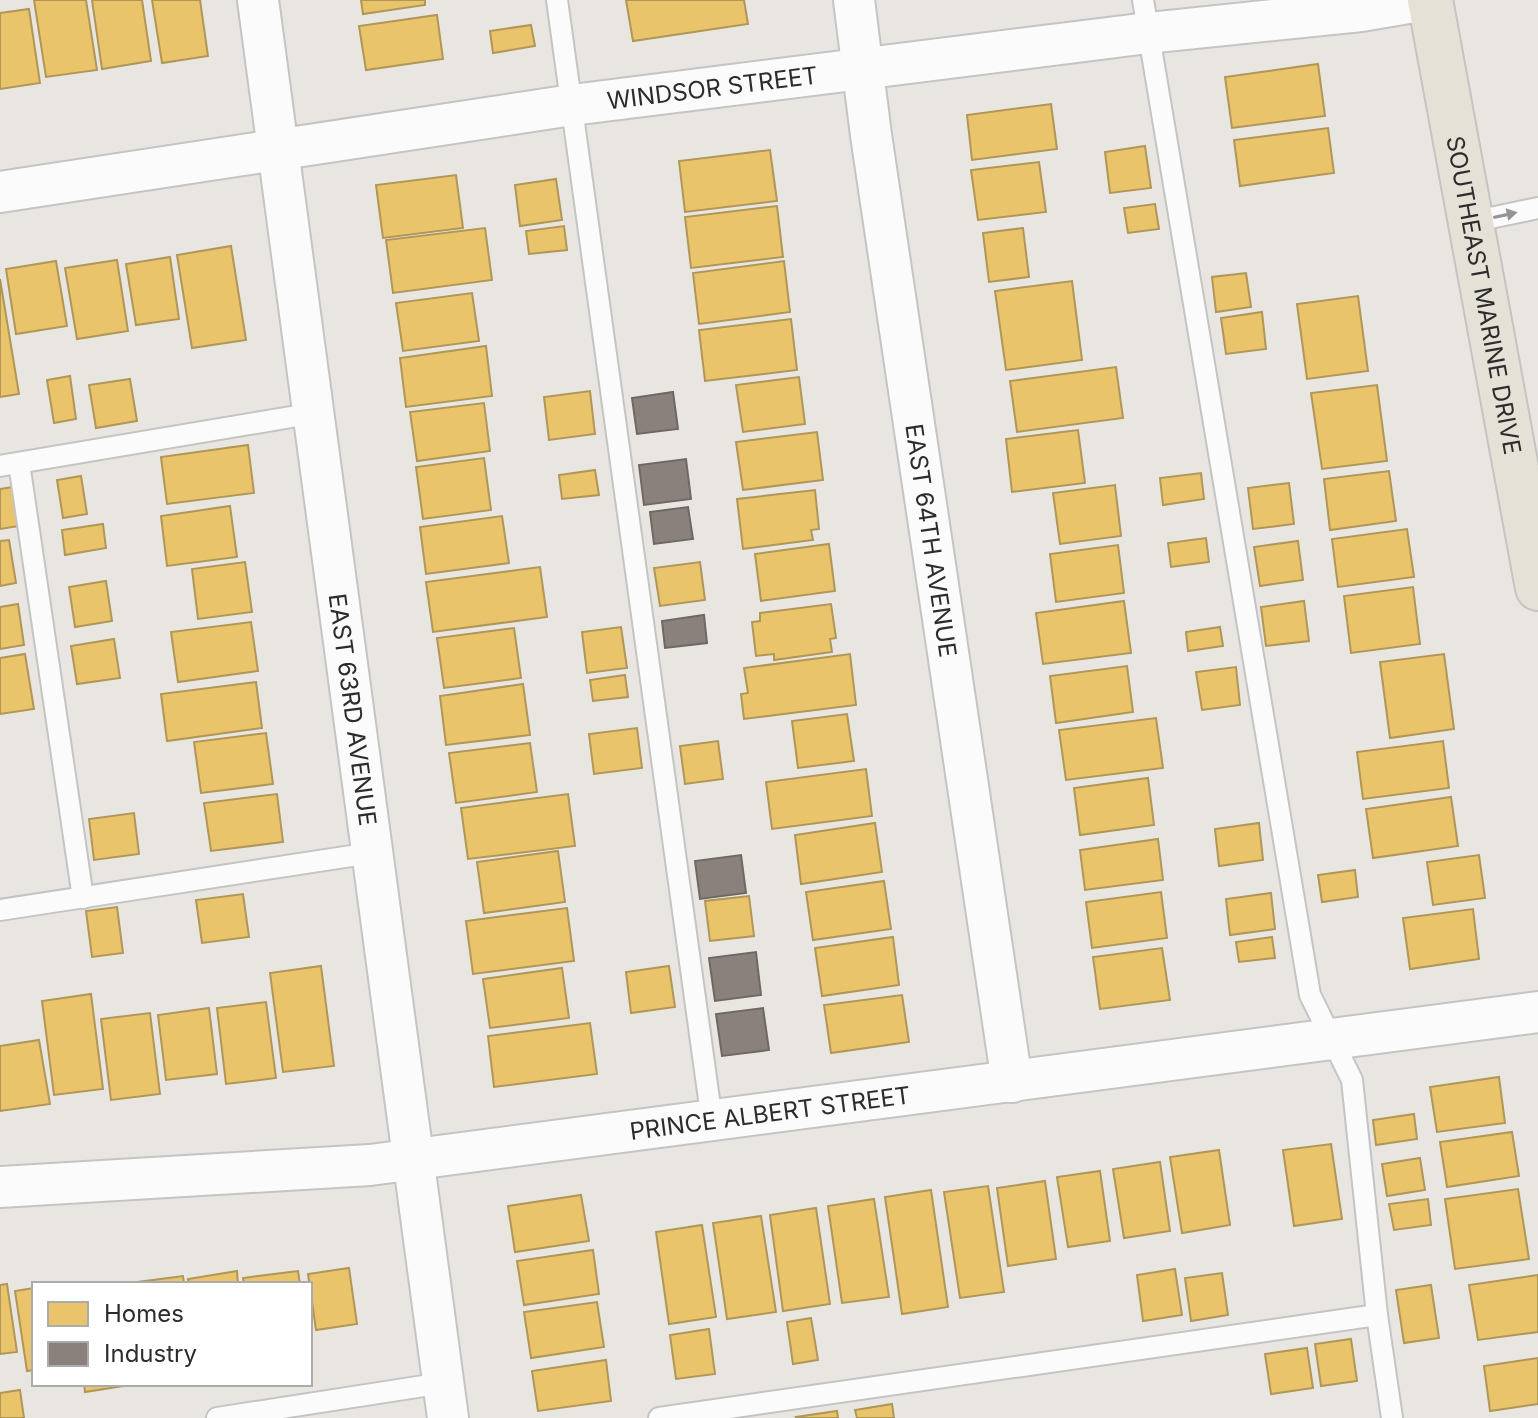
<svg xmlns="http://www.w3.org/2000/svg" width="1538" height="1418" viewBox="0 0 1538 1418" font-family="Inter,sans-serif">
<rect width="100%" height="100%" fill="#e9e6e2"/>
<!-- homes -->
<path fill="#e9c46a" stroke="#b09657" stroke-width="2" d="M34 0H86L97 70 46 77Z
M92 0H142L151 61 102 69Z
M152 0H200L208 56 162 63Z
M361 0H425V5L363 14Z
M626 0H744L748 24 633 41Z
M29 9 40 83 0 89V13Z
M437 15 443 59 366 70 359 26Z
M531 25 535 46 493 53 490 31Z
M1318 64 1325 116 1232 128 1225 77Z
M1051 104 1057 149 972 160 967 115Z
M1328 128 1334 173 1240 186 1234 140Z
M1145 146 1151 188 1110 193 1105 152Z
M770 150 777 201 685 212 679 161Z
M1039 162 1046 212 978 220 971 170Z
M456 175 463 228 383 238 376 185Z
M556 179 562 220 520 226 515 185Z
M1155 204 1159 229 1128 233 1124 208Z
M777 206 783 257 691 268 685 217Z
M564 226 567 250 529 254 526 231Z
M485 228 492 280 393 293 386 240Z
M1023 228 1029 277 989 282 983 233Z
M231 246 246 340 192 348 177 255Z
M170 257 179 319 136 325 126 264Z
M117 260 128 331 77 339 65 268Z
M56 261 67 326 16 334 6 269Z
M784 261 790 312 699 324 693 273Z
M1246 273 1251 307 1216 312 1212 277Z
M0 279 19 394 0 397Z
M1072 281 1082 360 1006 370 995 291Z
M472 293 479 341 403 351 396 303Z
M1358 296 1368 371 1307 379 1297 304Z
M1262 312 1266 349 1226 354 1221 318Z
M791 319 797 370 705 381 699 330Z
M486 346 492 396 406 407 400 358Z
M1116 367 1123 418 1017 432 1010 381Z
M70 376 76 419 54 423 47 380Z
M799 377 805 424 743 432 736 385Z
M130 379 137 421 96 428 89 385Z
M1377 385 1387 461 1322 469 1311 393Z
M590 391 595 434 549 440 544 397Z
M484 403 490 451 417 461 410 412Z
M1078 430 1085 483 1012 492 1006 439Z
M817 432 823 480 743 490 736 442Z
M248 445 254 493 167 504 161 457Z
M484 458 491 510 423 519 416 467Z
M595 470 599 495 562 499 559 475Z
M1389 471 1396 521 1330 530 1324 479Z
M1201 473 1204 499 1163 505 1160 478Z
M81 476 87 514 63 518 57 480Z
M1289 483 1294 524 1253 529 1248 488Z
M1115 485 1121 536 1060 544 1053 493Z
M13 487 19 526 0 529V489Z
M815 490 819 529 811 530 813 540 743 549 737 499Z
M230 506 237 557 167 566 161 516Z
M502 516 509 563 426 574 420 527Z
M103 524 106 548 65 555 62 530Z
M1407 529 1414 577 1338 587 1332 539Z
M1206 538 1209 562 1171 567 1168 543Z
M9 540 16 583 0 586V541Z
M1298 541 1303 580 1260 586 1254 547Z
M829 544 835 591 761 601 755 554Z
M1118 545 1124 593 1056 602 1050 554Z
M245 562 252 612 198 619 192 569Z
M700 562 705 600 660 606 654 568Z
M540 567 547 617 433 632 426 582Z
M106 581 112 621 75 627 69 587Z
M1413 587 1420 644 1351 653 1344 596Z
M1124 601 1131 653 1043 664 1036 613Z
M1304 601 1309 641 1266 646 1261 607Z
M18 604 24 645 0 649V607Z
M831 604 836 638 830 639 832 652 774 660V654L756 656 752 622 760 621V613Z
M251 622 258 671 178 682 171 632Z
M621 627 627 668 587 673 582 632Z
M1220 627 1223 646 1188 651 1186 632Z
M514 628 521 678 444 688 437 638Z
M114 639 120 678 77 684 71 646Z
M25 654 34 709 0 714V658Z
M850 654 856 705 744 719 741 694 748 693 744 668Z
M1444 654 1454 729 1390 738 1380 662Z
M1127 666 1133 712 1056 723 1050 676Z
M1236 667 1240 705 1202 710 1196 672Z
M625 675 628 697 593 701 590 680Z
M256 682 262 728 167 741 161 694Z
M523 684 530 735 446 745 440 696Z
M847 714 854 761 798 768 792 721Z
M1156 718 1163 768 1066 780 1059 730Z
M637 728 642 768 594 774 589 734Z
M266 733 273 784 201 793 194 742Z
M718 741 723 779 685 784 680 746Z
M1443 741 1449 788 1363 799 1357 752Z
M530 743 537 792 456 803 449 753Z
M866 769 872 816 772 829 766 782Z
M1148 778 1154 825 1080 835 1074 788Z
M277 794 283 842 211 851 204 803Z
M568 794 575 846 468 859 461 808Z
M1451 797 1458 846 1373 858 1366 809Z
M134 813 139 854 94 860 89 819Z
M875 823 882 872 801 884 795 835Z
M1259 823 1263 860 1219 866 1215 829Z
M1158 839 1163 880 1085 890 1080 850Z
M558 851 565 902 484 913 477 862Z
M1479 855 1485 898 1433 905 1427 862Z
M1355 870 1358 897 1322 902 1318 875Z
M884 881 891 929 813 940 806 892Z
M1161 892 1167 938 1092 948 1086 902Z
M1271 893 1275 929 1230 935 1226 899Z
M243 894 249 937 202 943 196 900Z
M749 896 754 936 710 941 705 901Z
M117 907 123 953 92 957 86 911Z
M567 908 574 961 473 974 466 921Z
M1473 909 1479 959 1410 969 1403 918Z
M893 937 899 985 822 996 815 948Z
M1272 937 1275 958 1239 962 1236 942Z
M1162 948 1170 1000 1100 1009 1093 957Z
M321 966 334 1066 283 1072 270 973Z
M669 966 675 1007 631 1013 626 972Z
M562 968 569 1018 490 1028 483 979Z
M91 994 103 1089 54 1095 42 1001Z
M902 995 909 1042 831 1053 824 1005Z
M266 1002 276 1078 226 1084 217 1008Z
M209 1008 217 1074 166 1080 158 1015Z
M150 1013 160 1094 111 1100 101 1019Z
M590 1023 597 1074 494 1087 488 1036Z
M39 1040 50 1104 0 1111V1046Z
M1499 1077 1505 1123 1437 1132 1430 1087Z
M1414 1114 1417 1139 1376 1145 1373 1120Z
M1512 1132 1519 1176 1447 1187 1440 1142Z
M1331 1144 1342 1219 1294 1226 1283 1150Z
M1219 1150 1230 1225 1182 1233 1170 1157Z
M1420 1158 1425 1190 1387 1196 1382 1164Z
M1160 1162 1170 1231 1124 1238 1113 1169Z
M1100 1171 1110 1241 1068 1247 1057 1177Z
M1045 1181 1056 1259 1008 1266 997 1188Z
M988 1186 1004 1292 960 1298 944 1192Z
M1518 1189 1529 1259 1455 1269 1445 1199Z
M931 1190 948 1307 902 1314 885 1197Z
M581 1195 589 1241 515 1252 508 1206Z
M874 1199 889 1297 842 1303 828 1206Z
M1428 1199 1431 1225 1394 1230 1389 1204Z
M816 1208 830 1304 783 1311 770 1215Z
M761 1216 776 1312 727 1319 713 1223Z
M702 1225 716 1317 669 1324 656 1232Z
M593 1250 599 1294 524 1305 517 1261Z
M349 1268 357 1324 316 1330 308 1274Z
M1175 1269 1182 1315 1143 1321 1137 1275Z
M237 1271 238 1284H189L188 1279Z
M298 1271 300 1284H244L243 1278Z
M1222 1273 1228 1315 1191 1321 1185 1278Z
M1538 1275V1332L1478 1340 1469 1285Z
M183 1276 184 1284H130V1283Z
M7 1284 17 1352 0 1354V1285Z
M1431 1285 1439 1338 1404 1343 1396 1290Z
M34 1288V1370L27 1371 15 1291Z
M597 1302 604 1347 531 1358 524 1312Z
M811 1318 818 1360 793 1364 787 1322Z
M709 1329 715 1374 676 1379 670 1335Z
M1351 1339 1357 1381 1321 1386 1315 1344Z
M1307 1348 1313 1388 1271 1394 1265 1354Z
M1538 1358V1404L1490 1411 1484 1366Z
M606 1360 611 1401 538 1411 532 1371Z
M84 1384H136L85 1392Z
M20 1390 24 1418H0V1393Z
M892 1404 894 1418H857L855 1410Z
M837 1411 838 1418H797L796 1417Z"/>
<!-- industry -->
<path fill="#8a817c" stroke="#6e6864" stroke-width="2" d="M673 392 678 429 637 434 632 398Z
M686 459 691 499 644 505 639 465Z
M688 507 693 539 654 544 650 512Z
M704 615 707 643 665 648 662 621Z
M741 855 746 893 700 899 695 861Z
M756 952 761 995 715 1001 709 958Z
M763 1008 769 1050 722 1056 716 1014Z"/>
<g fill="none" stroke-linecap="round" stroke-linejoin="round">
<!-- service casing -->
<g stroke="#c5c4c4" stroke-width="24">
<path id="service" d="M557 0 712 1121
M1143 0 1310 995 1352 1080 1377 1315 1392 1418
M1471 222 1538 208
M19 463 83 898
M0 466 315 413
M0 910 371 853
M217 1418 443 1383
M659 1418 1377 1315"/>
</g>
<!-- minor casing -->
<g stroke="#c5c4c4" stroke-width="44">
<g id="minor">
<path id="s1" d="M258 0 448 1418"/>
<path id="s2" d="M854 0 871 135 1012 1082"/>
<path id="s3" d="M0 192 572 105 1148 33 1361 11 1426 0"/>
<path id="s4" d="M0 1187 370 1165 1538 1012"/>
</g>
</g>
<!-- primary casing -->
<g stroke="#c5c4c2" stroke-width="48">
<g id="primary">
<path id="s5" d="M1430 0 1538 588"/>
</g>
</g>
<!-- service -->
<use href="#service" stroke="#fcfbfb" stroke-width="20"/>
<!-- minor -->
<use href="#minor" stroke="#fcfbfb" stroke-width="40"/>
<!-- primary -->
<use href="#primary" stroke="#e5e1d6" stroke-width="44"/>
</g>
<!-- one-way arrows -->
<defs><path id="oneway-solid" d="M-6-.8H1V-3.2L6.5 0L1 3.2V.8H-6Z" transform="scale(2)"/></defs>
<use fill="#949494" href="#oneway-solid" transform="translate(1505 215) rotate(-12)"/>
<g text-anchor="middle" dominant-baseline="central" stroke-width="8" stroke-linejoin="round" paint-order="stroke">
<!-- street labels -->
<g font-size="24" fill="#2c2c2c" stroke="#fff">
<text stroke="none"><textPath href="#s3" startOffset="720">WINDSOR STREET</textPath></text>
<text stroke="none"><textPath href="#s5" startOffset="300">SOUTHEAST MARINE DRIVE</textPath></text>
<text stroke="none"><textPath href="#s2" startOffset="546">EAST 64TH AVENUE</textPath></text>
<text stroke="none"><textPath href="#s1" startOffset="716">EAST 63RD AVENUE</textPath></text>
<text stroke="none"><textPath href="#s4" startOffset="774">PRINCE ALBERT STREET</textPath></text>
</g>
</g>
<!-- legend -->
<rect x="32" y="1282" width="280" height="104" fill="#ffffff" stroke="#ababab" stroke-width="2"/>
<rect x="48" y="1302" width="40" height="24" fill="#e9c46a" stroke="#ababab" stroke-width="2"/>
<text x="104" y="1322" font-size="24" fill="#2c2c2c">Homes</text>
<rect x="48" y="1342" width="40" height="24" fill="#8a817c" stroke="#ababab" stroke-width="2"/>
<text x="104" y="1362" font-size="24" fill="#2c2c2c">Industry</text>
</svg>
